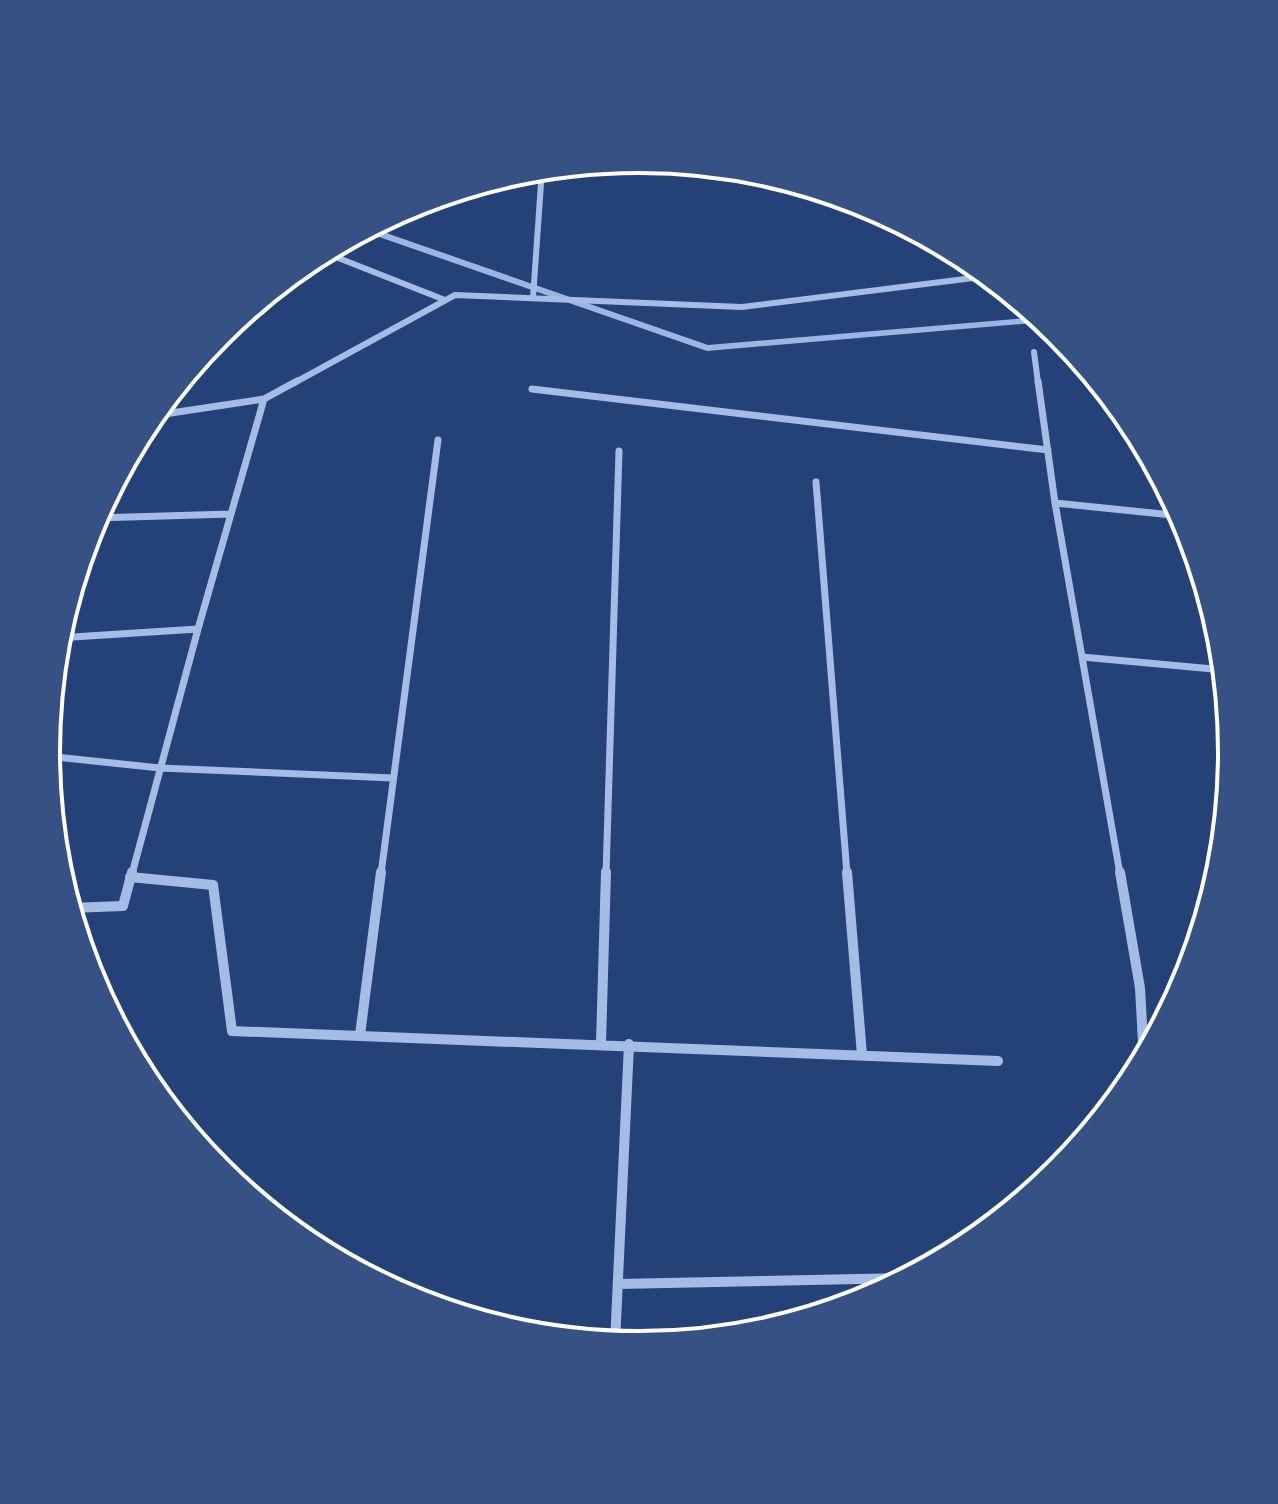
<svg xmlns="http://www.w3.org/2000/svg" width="1278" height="1504" viewBox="0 0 1278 1504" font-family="Montserrat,sans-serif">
<rect width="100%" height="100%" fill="#244278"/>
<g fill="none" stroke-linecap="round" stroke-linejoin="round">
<!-- stream -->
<path fill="#9ab7e4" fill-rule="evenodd" d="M369 227 708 345 1040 317 1045 322 707 351 362 231Z"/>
<!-- street-far2 -->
<path stroke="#a5bde4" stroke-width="6" d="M323 252 445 300
M533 298 542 169
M1034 352 1038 383
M294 383 455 295 742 307 989 276"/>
<!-- street-far1 -->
<path stroke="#a5bde4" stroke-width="7" d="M1038 381 1055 503 1120 874
M532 389 1048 450
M151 416 264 399
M816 482 847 874
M1055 503 1182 516
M95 518 231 514
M57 638 198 629 264 399 297 381
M1082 657 1224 670
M46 756 160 768 393 778
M132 874 198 629
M381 874 438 440
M606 874 619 451"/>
<!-- street -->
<path stroke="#a5bde4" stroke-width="10" d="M847 872 862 1055
M1120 872 1140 988 1144 1060
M130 877 213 885 232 1031 998 1061
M70 908 123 906 132 872
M1142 1030 1158 1032
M360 1035 381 872
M601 1043 606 872
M618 1284 906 1278
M615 1343 629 1044"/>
</g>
<!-- crop -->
<path d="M0 0H1278V1504H0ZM60 752a579 579 0 1 1 1158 0a579 579 0 1 1-1158 0Z" fill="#365183" fill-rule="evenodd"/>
<path fill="none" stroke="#fff" stroke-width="4" d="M60 752a579 579 0 1 1 1158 0a579 579 0 1 1-1158 0Z"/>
</svg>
